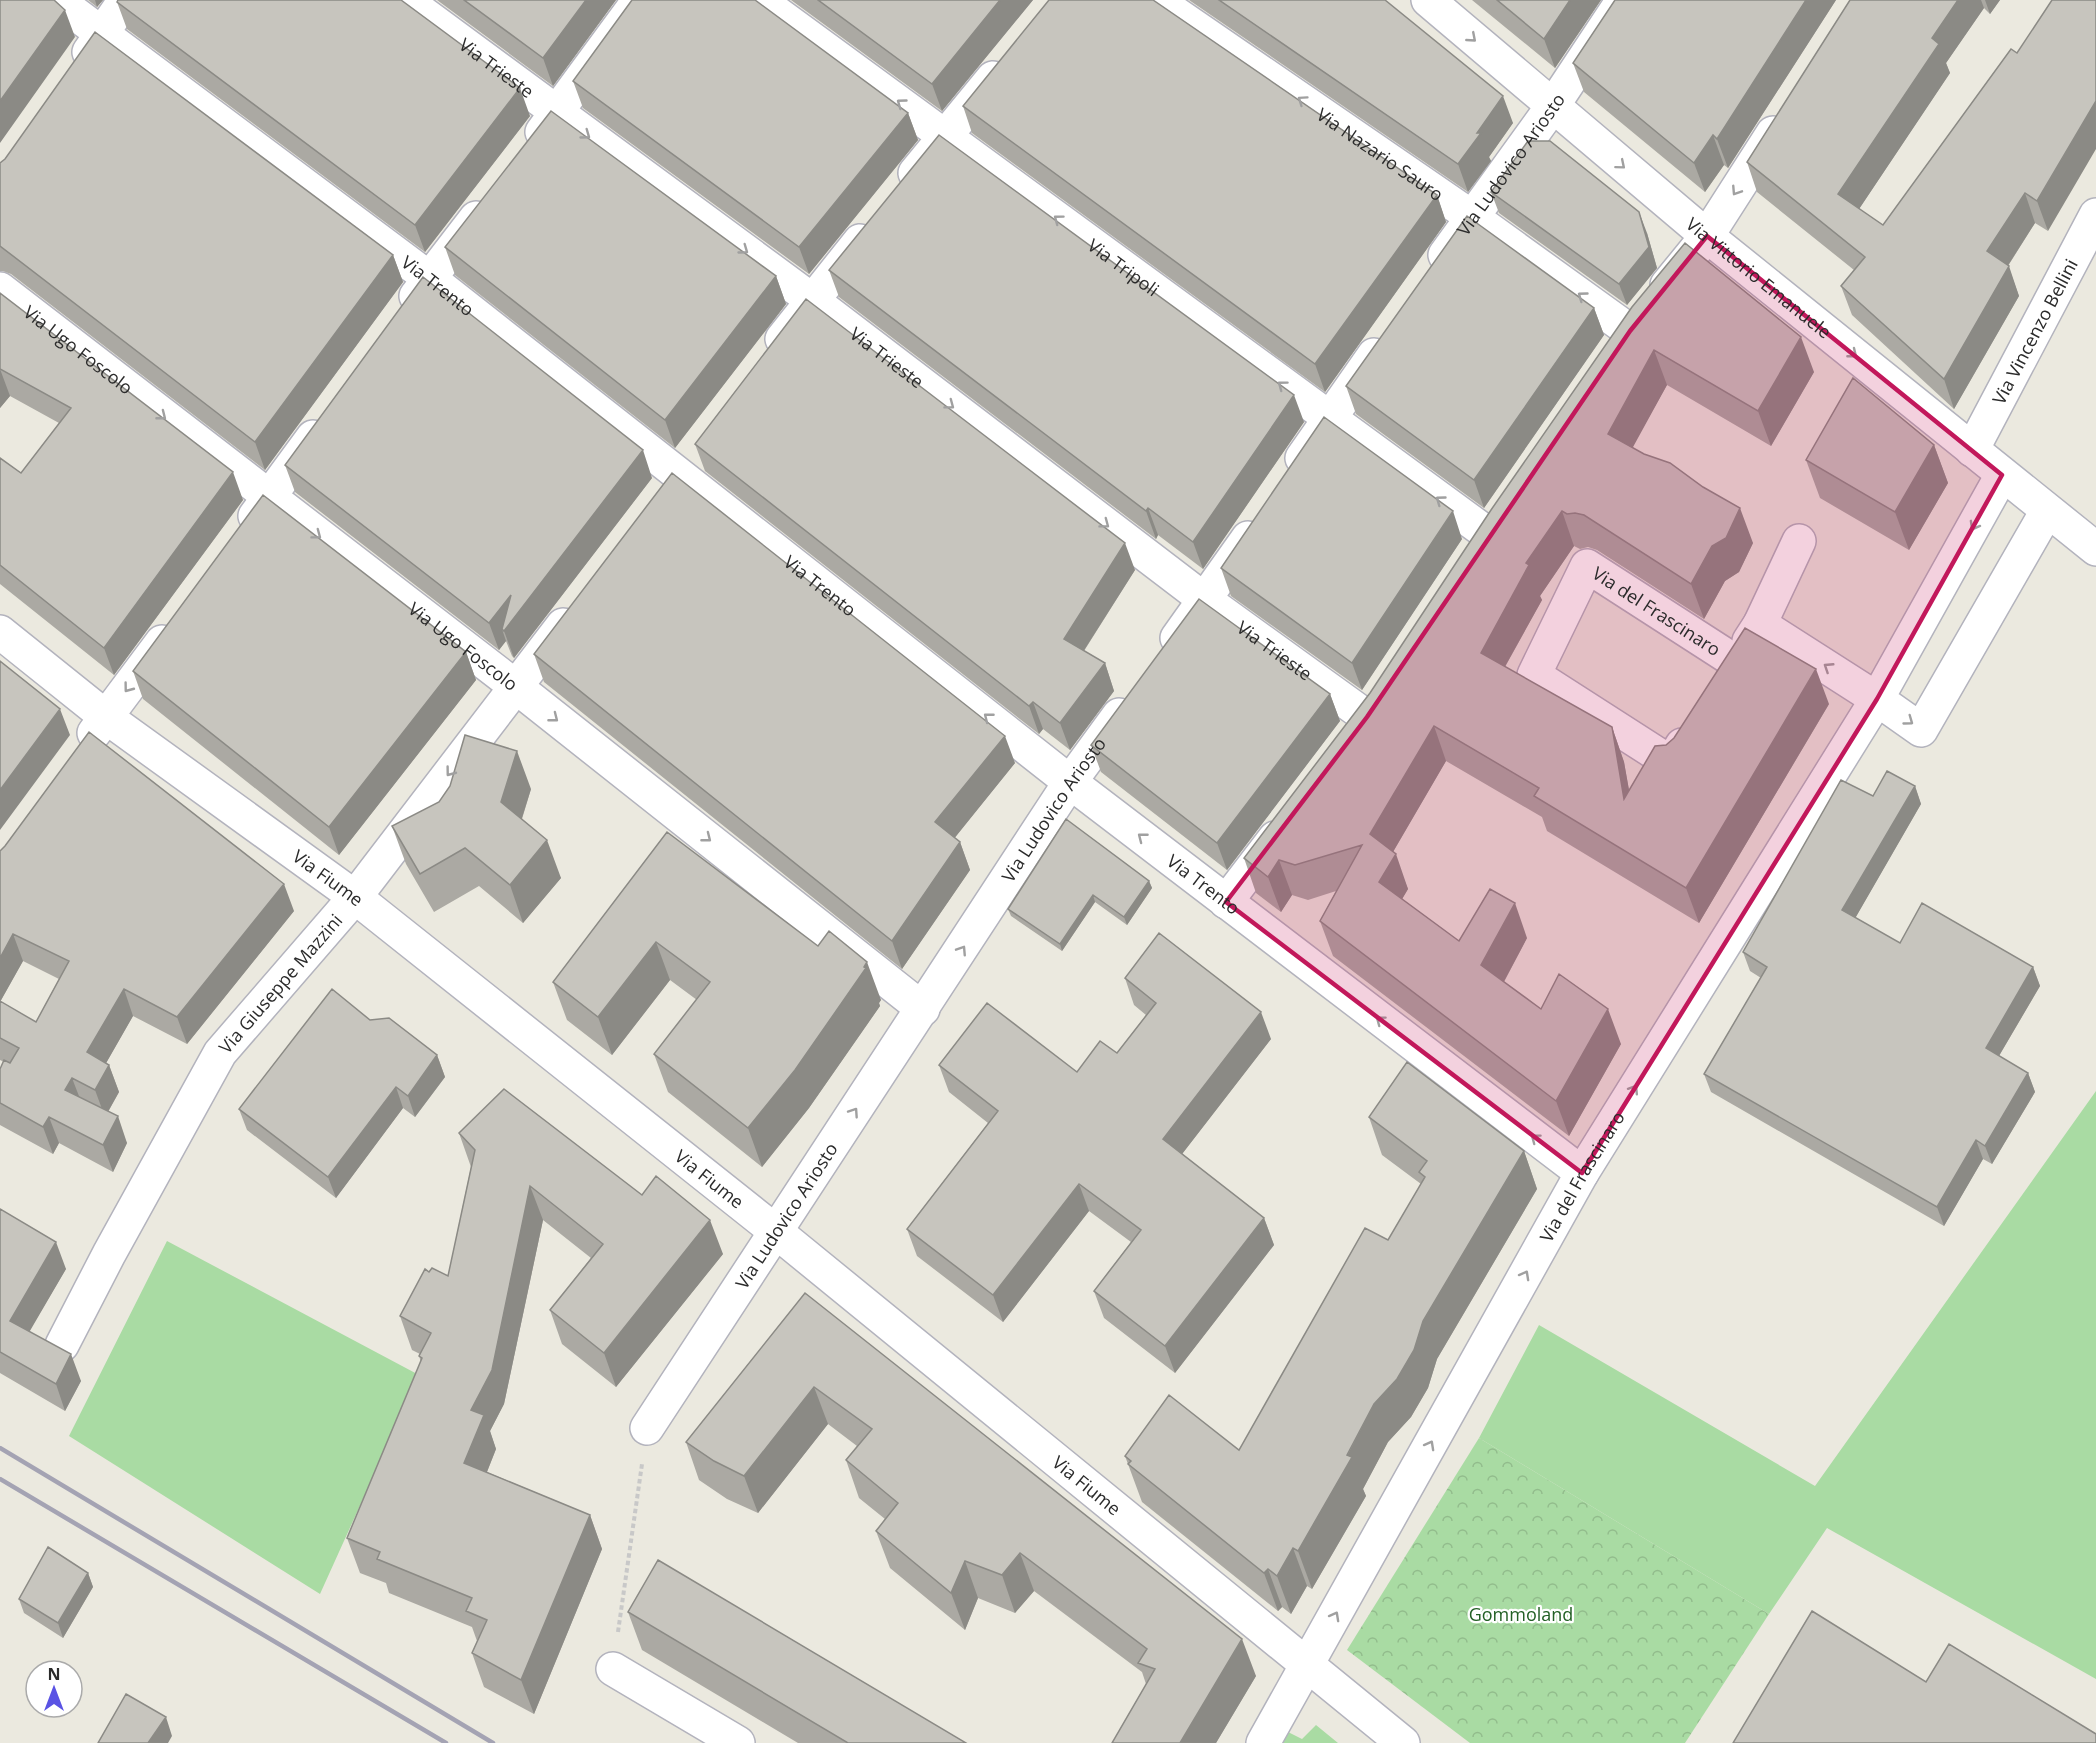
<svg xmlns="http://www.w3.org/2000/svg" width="2096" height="1743" viewBox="0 0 2096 1743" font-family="'Open Sans',sans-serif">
<defs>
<pattern id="park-crowns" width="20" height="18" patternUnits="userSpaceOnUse" patternTransform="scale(1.5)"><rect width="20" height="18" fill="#a9dba3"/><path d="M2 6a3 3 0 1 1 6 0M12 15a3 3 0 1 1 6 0" fill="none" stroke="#92bc8c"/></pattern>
</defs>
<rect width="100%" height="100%" fill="#ebe9df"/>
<!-- grass -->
<path fill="#a9dba3" d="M2096 1091V1679L1827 1528 1769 1614 1479 1438 1539 1325 1815 1486Z
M167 1241 419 1375 320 1594 69 1436Z
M1274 1725 1302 1739 1316 1725 1338 1743H1265Z"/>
<!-- park -->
<path fill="url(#park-crowns)" d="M1479 1438 1769 1614 1685 1743H1470L1347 1650Z"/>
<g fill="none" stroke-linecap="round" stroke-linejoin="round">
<!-- street casing -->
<g stroke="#b3b3bd" stroke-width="36">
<g id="street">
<path id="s1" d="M57 0 429 278 1070 782 1582 1173"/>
<path id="s2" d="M405 0 812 300 1205 600 1367 717"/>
<path id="s3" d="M759 0 1488 534"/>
<path id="s4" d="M1156 0 1472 217 1630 331"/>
<path id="s5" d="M1428 0 1707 236 2096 549"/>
<path d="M89 52 125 0"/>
<path d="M542 132 639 0"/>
<path d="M915 173 993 78"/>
<path id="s6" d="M1445 255 1552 107 1623 0"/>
<path d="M1667 285 1707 236 1773 133"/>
<path id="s7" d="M0 289 515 686 923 1009"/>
<path d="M416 296 476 218"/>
<path d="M782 339 860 241"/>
<path id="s8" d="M1972 450 2096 215"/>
<path d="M1302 458 1374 355"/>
<path d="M2002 475 1877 699 1921 730 2047 511"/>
<path d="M255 516 313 437"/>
<path id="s9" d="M0 632 106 717 355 897 774 1230 1403 1743"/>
<path d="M1177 638 1248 538"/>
<path d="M1749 641 1760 624 1799 541"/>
<path d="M94 733 162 642"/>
<path id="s10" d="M1682 745 1671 763 1534 675 1587 566 1736 662"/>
<path d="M1226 902 1275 838"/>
<path id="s11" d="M62 1345 109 1254 220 1053 355 897 563 625"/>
<path id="s12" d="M647 1428 1070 782 1119 715"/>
<path d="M613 1669 738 1743"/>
<path id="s13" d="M1263 1743 1582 1173 1877 699 1760 624"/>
</g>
</g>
<!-- path -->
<path stroke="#c8c8c8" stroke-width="4" stroke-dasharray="4.5 3" stroke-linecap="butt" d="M618 1632 642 1464"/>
<!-- street -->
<use href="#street" stroke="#fff" stroke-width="33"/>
<!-- rail -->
<path stroke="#a4a3b3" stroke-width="4.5" d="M0 1448 493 1743
M0 1479 446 1743"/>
</g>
<!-- wall -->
<path fill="#aba9a3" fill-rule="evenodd" d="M88 0H103L97 7Z
M437 0H616L553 86Z
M791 0H1033L942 111Z
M1189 0H1385L1513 123 1489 157 1491 161 1468 192Z
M1472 0H1601L1555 68Z
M1615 0H1836L1728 168 1724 165 1705 192 1584 92 1573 63Z
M1850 0H2000L1990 14 1984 8 1946 63 1950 73 1859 209 1883 225 2011 49 2048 231 2035 223 2008 266 2019 296 1954 409 1852 315 1841 286 1854 270 1757 192 1747 162Z
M117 2 530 116 425 252 127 29Z
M573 81 908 113 918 140 809 274 583 108Z
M963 106 1437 195 1446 222 1325 392 972 133Z
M0 163 393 255 403 282 265 470 11 274 3 271H0Z
M1491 192 1647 233 1657 268 1627 305 1499 213Z
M445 247 776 276 786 304 675 448 455 275Z
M829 270 1304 422 1203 569 1158 535 1156 539 839 297Z
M0 293 243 500 114 675 0 584V458L21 473 59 423 10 396 0 408Z
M1632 307 1814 372 1771 446 1667 385 1632 447 1753 543 1739 572 1725 581 1704 619 1597 550 1588 547 1580 549 1574 546 1540 596 1542 600 1505 667 1612 727 1624 762 1629 791 1666 745 1829 704 1699 923 1547 831 1542 817 1446 761 1393 852 1408 889 1402 899 1459 941 1527 938 1504 982 1541 1009 1621 1044 1569 1136 1333 956 1320 921 1336 891 1308 900 1292 895 1281 912 1256 893 1244 858 1370 693Z
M1594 308 1604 335 1484 508 1356 414 1346 386Z
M695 444 1135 570 1084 651 1105 663 1114 691 1070 750 1043 729 1039 734 705 471Z
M1934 445 1948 483 1909 550 1820 498 1806 460Z
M285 465 652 478 514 658 512 656 506 641 499 650 295 492Z
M1462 539 1362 690 1231 596 1221 568Z
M466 652 476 680 339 855 143 699 133 671Z
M534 654 1015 763 954 838 960 842 970 870 902 969 544 682Z
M1330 694 1340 721 1227 870 1101 772 1091 745Z
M1915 786 1921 804 1855 918 1900 943 2033 967 2040 986 1999 1056 2028 1073 2035 1092 1992 1164 1983 1159 1944 1226 1711 1092 1704 1074 1761 978 1750 971 1743 952 1873 796Z
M531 789 522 819 561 878 523 923 479 886 434 912 406 864 392 826Z
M667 832 881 1000 879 1003 880 1006 809 1108 762 1167 668 1092 654 1054 697 1000 670 980 612 1055 567 1020 553 982Z
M0 851 294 911 187 1044 133 1016 106 1063 109 1065 119 1092 108 1112 127 1143 113 1172 59 1143 53 1154 0 1125V1069L4 1062 0 1060ZM23 961 59 979 36 1022 0 1002Z
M1149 881 1152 888 1127 925 1095 902 1062 951 1011 916 1008 909Z
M1125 978 1271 1039 1182 1154 1264 1218 1274 1245 1175 1373 1104 1318 1094 1291 1131 1242 1089 1211 1003 1322 917 1256 907 1229 988 1123 949 1092 939 1065 1077 1072 1117 1053 1146 1015 1134 1005Z
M370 1020 437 1055 445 1077 415 1117 403 1108 336 1198 247 1130 239 1109Z
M1369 1117 1524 1151 1537 1189 1437 1359 1428 1388 1411 1417 1388 1442 1363 1489 1366 1496 1312 1589 1307 1586 1291 1614 1282 1607 1278 1611 1142 1502 1125 1456 1239 1450 1388 1240 1421 1184 1382 1155Z
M459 1133 642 1195 723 1254 616 1387 562 1344 550 1310 591 1258 543 1220 504 1404 490 1431 496 1449 487 1472 590 1515 602 1549 534 1714 484 1687 472 1653 477 1641 472 1627 389 1593 386 1583 360 1573 347 1538 421 1362 419 1356 420 1354 412 1350 400 1316 429 1272 448 1276 471 1167Z
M0 1209 66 1269 29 1331 81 1381 65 1411 0 1373Z
M805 1293 1256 1676 1216 1743H1112L1146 1684 1142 1672 1034 1591 1015 1613 978 1598 965 1630 890 1568 876 1531 885 1519 859 1498 846 1460 857 1446 828 1424 758 1513 727 1499 699 1480 686 1442Z
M88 1573 93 1587 63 1638 24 1613 19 1599Z
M628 1612 966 1743H798L642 1650Z"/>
<!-- shaded-wall -->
<path fill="#8b8a85" d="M95 0H103L97 7Z
M586 0H616L553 86 543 58Z
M1000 0H1033L942 111 932 84Z
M1570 0H1601L1555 68 1544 39Z
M1806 0H1836L1728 168 1717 139Z
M1958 0H1981L1984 8 1946 63 1950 73 1849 224 1838 194 1932 38Z
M1985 0H2000L1990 14Z
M65 10 75 37 0 143V101Z
M520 88 530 116 425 252 415 225Z
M1503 96 1513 123 1489 157 1491 161 1468 192 1458 164 1477 133Z
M2096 101V149L2048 231 2037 201Z
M908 113 918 140 809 274 799 247Z
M1713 135 1724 165 1705 192 1694 163Z
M2025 193 2035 223 1998 281 1987 251Z
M1437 195 1446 222 1325 392 1315 364Z
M1639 212 1647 233 1657 268 1627 305 1619 284Z
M393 255 403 282 265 470 255 442Z
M2009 266 2019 296 1954 409 1944 379Z
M776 276 786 304 675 448 665 420Z
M1594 308 1604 335 1484 508 1474 480Z
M1801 337 1814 372 1771 446 1758 411Z
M1654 350 1667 385 1621 469 1608 434Z
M0 369 10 396 0 408Z
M1294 395 1304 422 1203 569 1193 542Z
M1934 445 1948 483 1909 550 1895 512Z
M643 450 652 478 514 658 504 631 502 629 506 641 499 650 489 623 511 595Z
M233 472 243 500 114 675 104 648Z
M1148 508 1158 535 1156 539 1146 511Z
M1740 508 1753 543 1739 572 1725 581 1704 619 1691 584 1712 546Z
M1453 511 1462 539 1362 690 1352 663Z
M1562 511 1574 546 1540 596 1542 600 1493 688 1481 653 1526 563Z
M1125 543 1135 570 1074 666 1064 639Z
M466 652 476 680 339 855 329 827Z
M1105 663 1114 691 1070 750 1060 723Z
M1816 669 1829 704 1699 923 1686 888Z
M1330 694 1340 721 1227 870 1217 843Z
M1033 702 1043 729 1039 734 1029 706Z
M60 709 70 735 0 830V790Z
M1434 726 1446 761 1383 869 1370 834Z
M1612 727 1624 762 1637 834 1624 799Z
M1005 736 1015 763 945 850 935 822Z
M517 751 531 789 515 840 501 802Z
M1915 786 1921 804 1849 929 1842 910Z
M547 840 561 878 523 923 510 885Z
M960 842 970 870 902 969 892 941Z
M1396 854 1408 889 1392 916 1379 882Z
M1279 860 1292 895 1281 912 1268 877Z
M1149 881 1152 888 1127 925 1124 917Z
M284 884 294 911 187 1044 177 1017Z
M1093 895 1095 902 1062 951 1060 944Z
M1515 903 1527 938 1494 1000 1481 965Z
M13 934 23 961 0 1002V958Z
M656 942 670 980 612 1055 598 1017Z
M867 962 881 1000 879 1003 880 1006 809 1108 762 1167 748 1128Z
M2033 967 2040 986 1993 1066 1986 1048Z
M124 989 133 1016 97 1079 87 1052Z
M1608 1009 1621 1044 1569 1136 1556 1101Z
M1261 1012 1271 1039 1172 1167 1163 1139Z
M437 1055 445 1077 415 1117 408 1096Z
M109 1065 119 1092 105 1117 95 1090Z
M2028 1073 2035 1092 1992 1164 1985 1146Z
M72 1078 82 1104 65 1090Z
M396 1087 403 1108 336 1198 328 1177Z
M118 1116 127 1143 113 1172 103 1145Z
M49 1117 59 1143 53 1154 43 1127Z
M1976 1140 1983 1159 1944 1226 1937 1207Z
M1524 1151 1537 1189 1437 1359 1428 1388 1411 1417 1388 1442 1363 1489 1366 1496 1312 1589 1298 1551 1374 1404Z
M1079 1184 1089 1211 1003 1322 993 1295Z
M530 1186 543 1220 504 1404 490 1431 496 1449 477 1497 464 1463 471 1410Z
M1264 1218 1274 1245 1175 1373 1165 1346Z
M710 1220 723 1254 616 1387 604 1353Z
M56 1242 66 1269 20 1348 10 1321Z
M71 1354 81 1381 65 1411 56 1384Z
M814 1387 828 1424 758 1513 744 1476Z
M590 1515 602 1549 534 1714 521 1680Z
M1293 1548 1307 1586 1291 1614 1277 1576Z
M1020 1553 1034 1591 1015 1613 1002 1575Z
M965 1561 978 1598 965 1630 951 1593Z
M1268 1569 1282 1607 1278 1611 1264 1573Z
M88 1573 93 1587 63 1638 58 1623Z
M1242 1639 1256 1676 1216 1743H1180Z
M166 1717 172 1736 168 1743H148Z"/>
<!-- building -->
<path fill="#c7c5be" stroke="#8b8a85" stroke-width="1.5" d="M0 0H54L65 10 0 101Z
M118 0H401L520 88 415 225 117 2Z
M464 0H586L543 58Z
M632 0H755L908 113 799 247 573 81Z
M818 0H1000L932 84Z
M1049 0H1153L1437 195 1315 364 963 106Z
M1219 0H1385L1503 96 1477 133H1481L1458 164Z
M1497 0H1570L1544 39Z
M1615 0H1806L1717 139 1713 135 1694 163 1573 63Z
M1850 0H1958L1932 38 1939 44 1838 194 1883 225 2011 49 2017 53 2052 0H2096V101L2037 201 2025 193 1987 251 2009 266 1944 379 1841 286 1865 257 1747 162Z
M95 32 393 255 255 442 0 246V163L5 159Z
M551 111 776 276 665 420 445 247Z
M939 135 1294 395 1193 542 1148 508 1146 511 829 270Z
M1528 141H1550L1639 212 1649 247 1619 284 1491 192Z
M1467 216 1594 308 1474 480 1346 386Z
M1685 243 1801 337 1758 411 1654 350 1608 434 1644 454 1670 463 1703 487 1740 508 1726 538 1712 546 1691 584 1584 515 1575 513 1567 514 1562 511 1526 563 1529 565 1481 653 1612 727 1624 799 1655 746 1666 745 1674 738 1745 628 1816 669 1686 888 1534 796 1539 788 1434 726 1370 834 1396 854 1379 882 1459 941 1490 889 1515 903 1481 965 1541 1009 1559 974 1608 1009 1556 1101 1320 921 1362 845 1295 865 1279 860 1268 877 1244 858 1370 693 1491 510 1632 307Z
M423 277 643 450 504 631 502 629 511 595 489 623 285 465Z
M0 293 233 472 104 648 0 565V458L21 473 71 408 0 369Z
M806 299 1125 543 1064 639 1105 663 1060 723 1033 702 1029 706 695 444Z
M1853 378 1934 445 1895 512 1806 460Z
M1324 417 1453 511 1352 663 1221 568Z
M672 473 1005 736 935 822 960 842 892 941 534 654Z
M263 495 466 652 329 827 133 671Z
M1199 599 1330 694 1217 843 1091 745Z
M0 661 60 709 0 790Z
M89 732 284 884 177 1017 124 989 87 1052 109 1065 95 1090 72 1078 65 1090 118 1116 103 1145 49 1117 43 1127 0 1103V1069L4 1060 10 1063 19 1048 0 1038V1001L36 1022 69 961 13 934 0 958V851L5 846Z
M465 735 517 751 501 802 547 840 510 885 465 848 420 874 392 826 439 802 450 786Z
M1887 771 1915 786 1842 910 1900 943 1922 903 2033 967 1986 1048 2028 1073 1985 1146 1976 1140 1937 1207 1704 1074 1767 967 1743 952 1841 780 1873 796Z
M1066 819 1149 881 1124 917 1093 895 1060 944 1008 909Z
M667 832 818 946 829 931 867 962 864 967 866 968 795 1070 748 1128 654 1054 710 982 656 942 598 1017 553 982Z
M1159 933 1261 1012 1163 1139 1264 1218 1165 1346 1094 1291 1141 1230 1079 1184 993 1295 907 1229 998 1111 939 1065 987 1003 1077 1072 1100 1041 1117 1053 1156 1003 1125 978Z
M332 989 370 1020 389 1018 437 1055 408 1096 396 1087 328 1177 239 1109Z
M1407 1062 1524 1151 1423 1321 1414 1350 1397 1379 1374 1404 1347 1455 1352 1457 1298 1551 1293 1548 1277 1576 1268 1569 1264 1573 1128 1464 1131 1461 1125 1456 1169 1395 1239 1450 1365 1228 1388 1240 1425 1177 1419 1172 1427 1161 1369 1117Z
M504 1089 642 1195 656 1176 710 1220 604 1353 550 1310 603 1244 530 1186 492 1370 471 1410 484 1415 464 1463 590 1515 521 1680 472 1653 487 1620 466 1611 472 1598 377 1559 380 1552 347 1538 422 1358 419 1356 431 1333 400 1316 425 1269 429 1272 432 1268 448 1276 475 1150 459 1133Z
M0 1209 56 1242 10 1321 71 1354 56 1384 0 1352Z
M805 1293 1242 1639 1180 1743H1112L1155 1669 1138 1663 1147 1649 1020 1553 1002 1575 965 1561 951 1593 876 1531 898 1503 846 1460 872 1429 814 1387 744 1476 714 1461 686 1442Z
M48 1547 88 1573 58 1623 19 1599Z
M658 1560 966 1743H848L628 1612Z
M1812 1611 1926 1682 1949 1644 2096 1734V1743H1733Z
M126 1694 166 1717 148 1743H98Z"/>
<!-- one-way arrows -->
<defs><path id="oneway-chevron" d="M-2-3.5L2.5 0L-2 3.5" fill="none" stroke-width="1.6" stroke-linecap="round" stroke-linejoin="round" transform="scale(1.5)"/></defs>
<g stroke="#a0a0a0">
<use href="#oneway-chevron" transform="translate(1472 38) rotate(41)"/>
<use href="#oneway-chevron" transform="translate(1302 100) rotate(-145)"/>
<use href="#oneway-chevron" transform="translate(901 103) rotate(-144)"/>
<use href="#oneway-chevron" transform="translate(586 135) rotate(36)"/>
<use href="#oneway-chevron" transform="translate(1621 165) rotate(40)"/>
<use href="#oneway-chevron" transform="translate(1736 191) rotate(123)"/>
<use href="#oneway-chevron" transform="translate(1058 219) rotate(-143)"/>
<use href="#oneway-chevron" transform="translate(744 250) rotate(36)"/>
<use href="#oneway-chevron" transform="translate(1582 296) rotate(-144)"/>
<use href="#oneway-chevron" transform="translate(1853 354) rotate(39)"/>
<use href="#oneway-chevron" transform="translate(1282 385) rotate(-143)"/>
<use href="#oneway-chevron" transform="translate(950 405) rotate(37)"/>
<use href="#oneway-chevron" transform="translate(162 416) rotate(38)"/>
<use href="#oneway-chevron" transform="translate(1440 500) rotate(-144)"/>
<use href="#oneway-chevron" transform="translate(1105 524) rotate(37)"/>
<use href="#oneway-chevron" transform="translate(1974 526) rotate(119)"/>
<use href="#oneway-chevron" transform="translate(317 535) rotate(37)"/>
<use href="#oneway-chevron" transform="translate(1828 667) rotate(-147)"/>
<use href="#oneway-chevron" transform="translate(128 688) rotate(127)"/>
<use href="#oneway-chevron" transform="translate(988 717) rotate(-142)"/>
<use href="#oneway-chevron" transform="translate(554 718) rotate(38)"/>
<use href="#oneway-chevron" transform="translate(1909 721) rotate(36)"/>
<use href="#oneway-chevron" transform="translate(450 772) rotate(127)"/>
<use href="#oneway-chevron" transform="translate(1142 837) rotate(-142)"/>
<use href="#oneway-chevron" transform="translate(707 838) rotate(38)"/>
<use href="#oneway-chevron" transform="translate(962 950) rotate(-57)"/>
<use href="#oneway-chevron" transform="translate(1380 1020) rotate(-143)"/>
<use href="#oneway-chevron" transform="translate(1634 1089) rotate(-58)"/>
<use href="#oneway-chevron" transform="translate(854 1112) rotate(-56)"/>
<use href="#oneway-chevron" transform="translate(1535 1138) rotate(-143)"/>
<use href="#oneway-chevron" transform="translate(1525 1275) rotate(-61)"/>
<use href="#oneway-chevron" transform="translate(1430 1445) rotate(-61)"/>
<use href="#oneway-chevron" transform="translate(1335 1616) rotate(-61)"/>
</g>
<!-- marked area -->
<path fill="#c2185b" fill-opacity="0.2" stroke="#c2185b" stroke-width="4.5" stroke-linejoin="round" d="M1707 236 2002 475 1877 699 1582 1173 1226 902 1367 717 1630 331Z"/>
<g text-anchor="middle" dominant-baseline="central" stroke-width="4.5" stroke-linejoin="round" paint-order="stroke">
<!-- street labels -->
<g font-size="18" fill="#2b2b2b" stroke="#fff">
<text stroke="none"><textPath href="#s2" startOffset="114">Via Trieste</textPath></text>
<text stroke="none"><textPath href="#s4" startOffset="272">Via Nazario Sauro</textPath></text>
<text stroke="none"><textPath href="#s6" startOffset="112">Via Ludovico Ariosto</textPath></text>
<text stroke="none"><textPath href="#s3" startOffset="452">Via Tripoli</textPath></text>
<text stroke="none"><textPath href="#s5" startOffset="432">Via Vittorio Emanuele</textPath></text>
<text stroke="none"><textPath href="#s1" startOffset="476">Via Trento</textPath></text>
<text stroke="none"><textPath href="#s8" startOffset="134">Via Vincenzo Bellini</textPath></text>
<text stroke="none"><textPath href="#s7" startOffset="99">Via Ugo Foscolo</textPath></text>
<text stroke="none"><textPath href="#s2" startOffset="600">Via Trieste</textPath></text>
<text stroke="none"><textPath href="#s1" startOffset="962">Via Trento</textPath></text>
<text stroke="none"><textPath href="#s10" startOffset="388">Via del Frascinaro</textPath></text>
<text stroke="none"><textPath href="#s7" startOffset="585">Via Ugo Foscolo</textPath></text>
<text stroke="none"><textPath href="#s2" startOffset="1086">Via Trieste</textPath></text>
<text stroke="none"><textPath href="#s12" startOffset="740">Via Ludovico Ariosto</textPath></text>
<text stroke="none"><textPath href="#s9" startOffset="410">Via Fiume</textPath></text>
<text stroke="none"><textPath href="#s1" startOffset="1448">Via Trento</textPath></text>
<text stroke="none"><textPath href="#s11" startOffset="424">Via Giuseppe Mazzini</textPath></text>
<text stroke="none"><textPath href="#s13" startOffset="650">Via del Frascinaro</textPath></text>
<text stroke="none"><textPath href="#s9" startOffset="896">Via Fiume</textPath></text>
<text stroke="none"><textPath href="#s12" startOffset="254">Via Ludovico Ariosto</textPath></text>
<text stroke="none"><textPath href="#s9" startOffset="1382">Via Fiume</textPath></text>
</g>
<!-- park labels -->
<g font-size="18" fill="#236025" stroke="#fff">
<text x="1521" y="1614">Gommoland</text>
</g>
</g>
<!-- north arrow -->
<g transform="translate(54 1689)"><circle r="28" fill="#ffffff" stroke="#aaaaaa" stroke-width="1.5"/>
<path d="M0-4.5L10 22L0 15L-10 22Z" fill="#5a53e4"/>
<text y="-9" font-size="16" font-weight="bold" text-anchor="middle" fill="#2b2b2b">N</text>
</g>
</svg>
